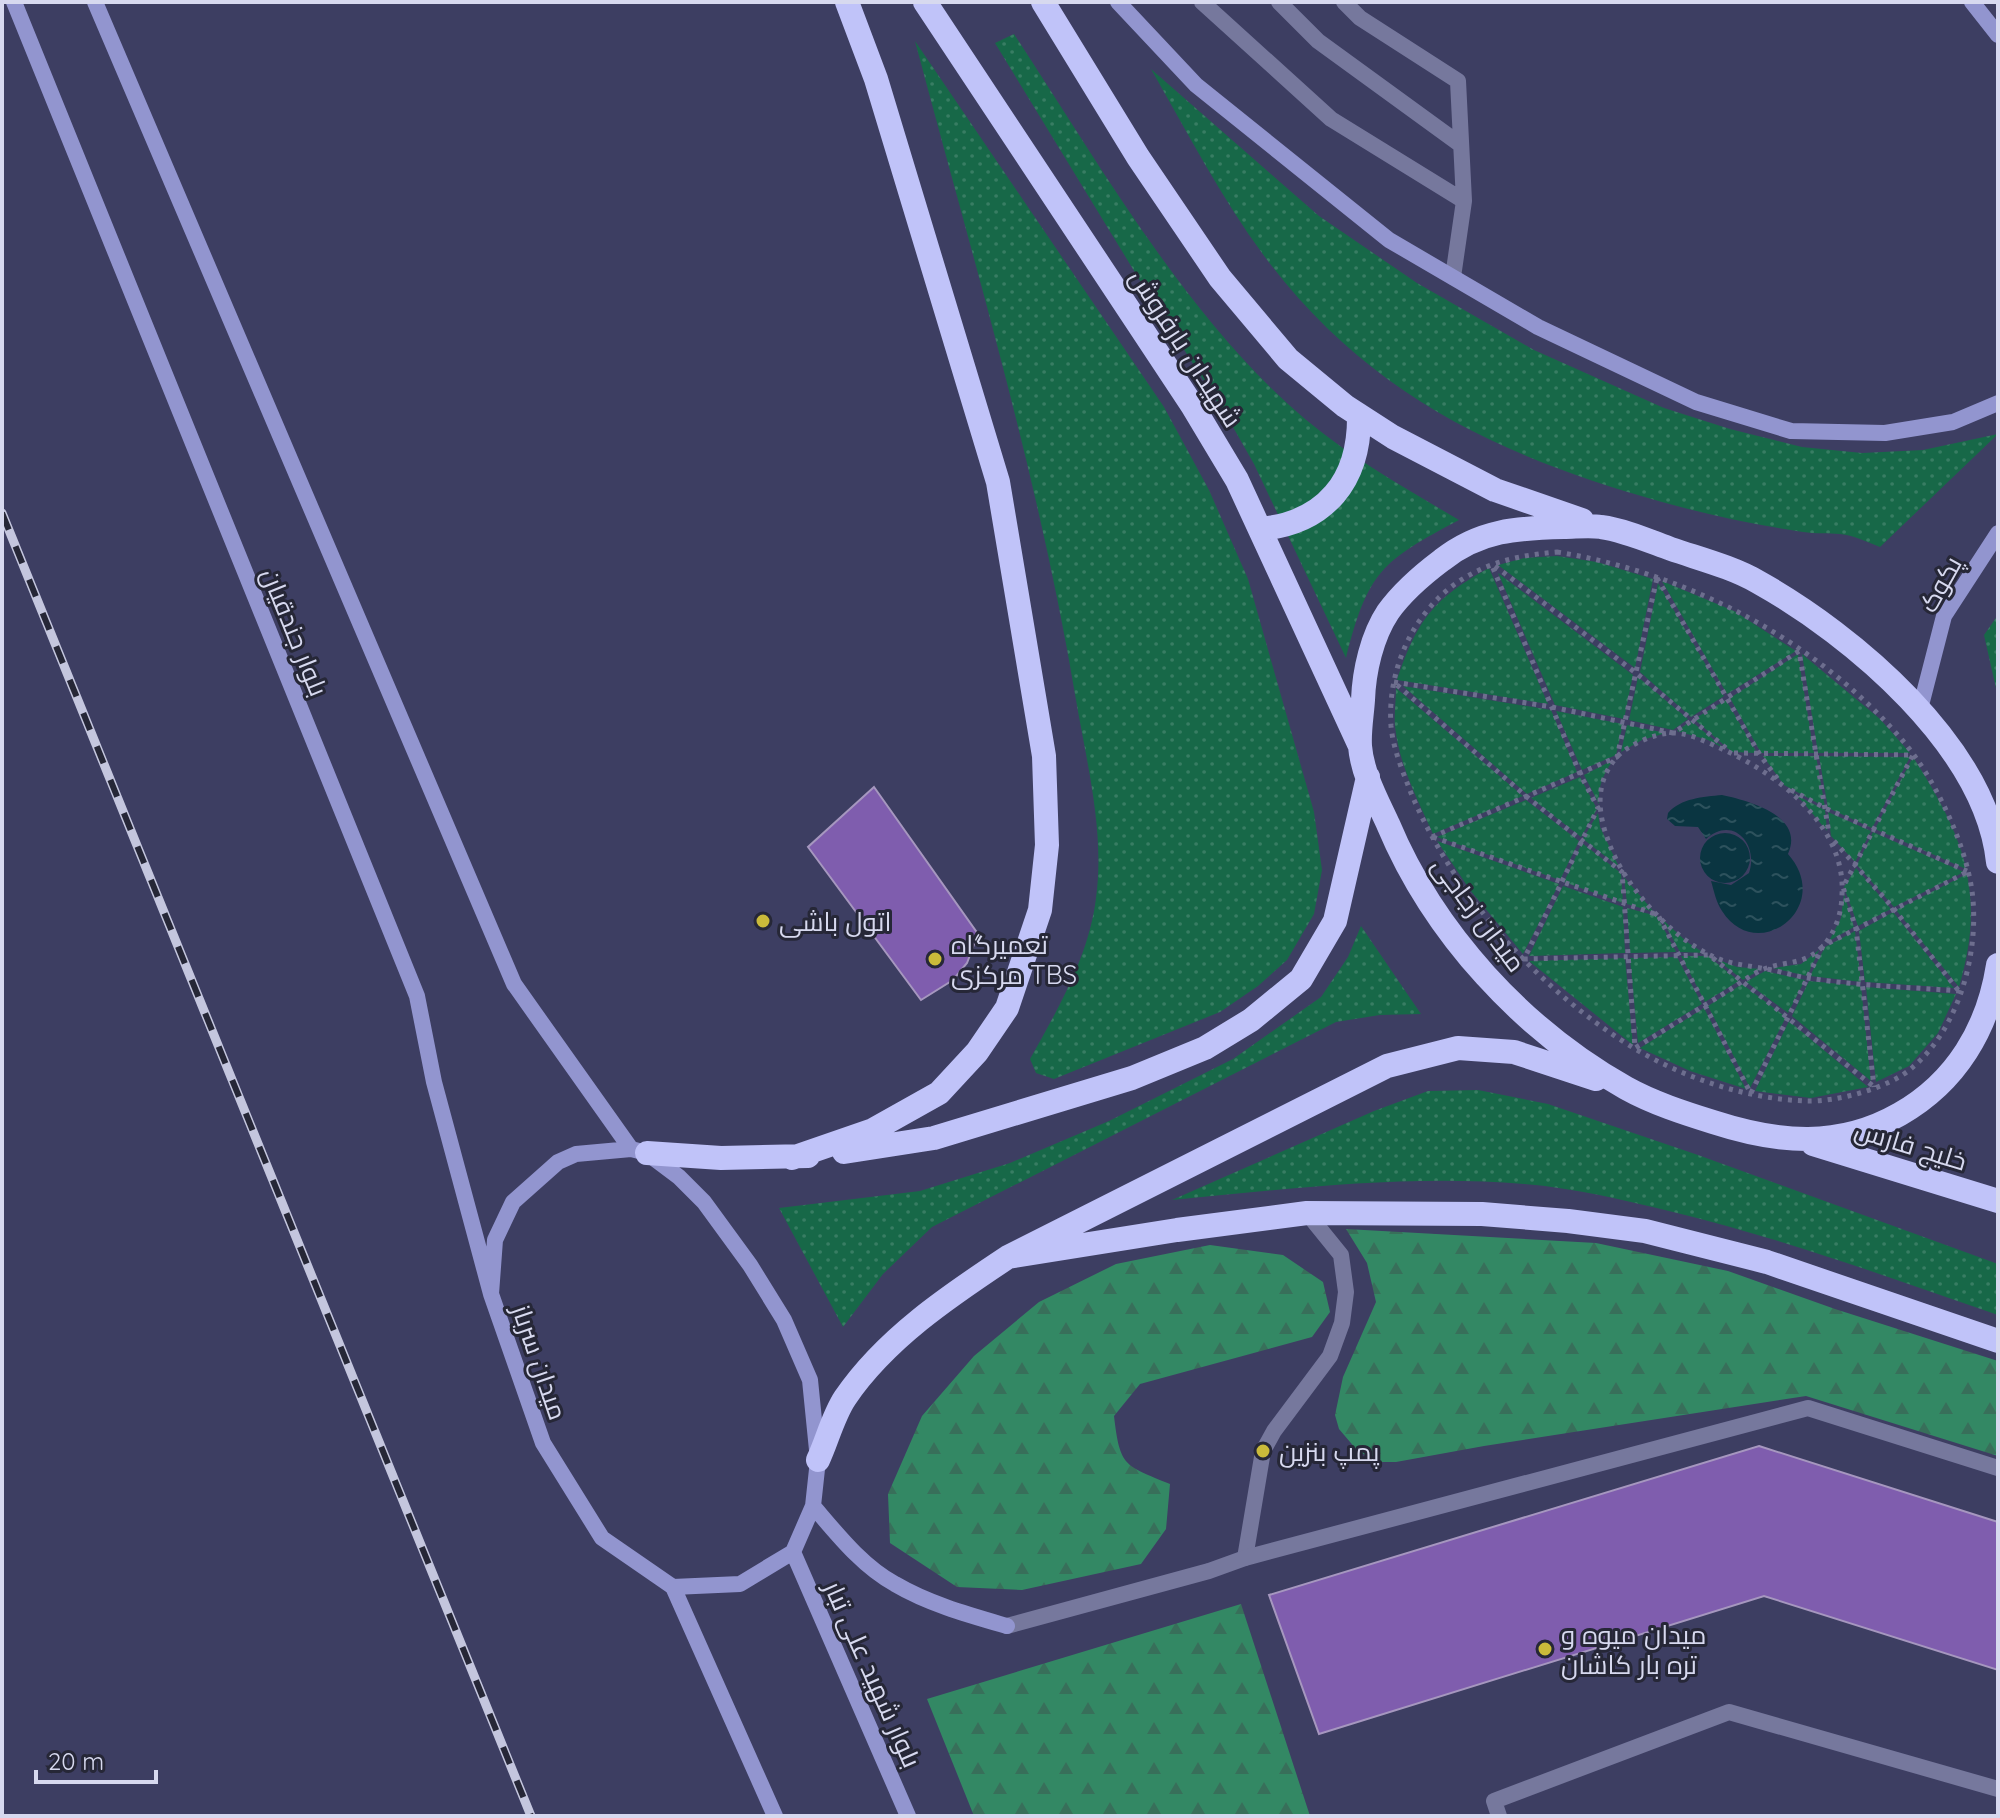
<svg xmlns="http://www.w3.org/2000/svg" width="2000" height="1818" viewBox="0 0 2000 1818" font-family="Quicksand,Cairo,sans-serif">
<defs>
<pattern id="grass-dots" width="8" height="8" patternUnits="userSpaceOnUse" patternTransform="scale(2)"><rect width="8" height="8" fill="#176848"/><path d="M2 2h.1M6 6h.1" fill="none" stroke="#387d63" stroke-width="1.8" stroke-linecap="round"/></pattern>
<pattern id="forest-firs" width="22" height="20" patternUnits="userSpaceOnUse" patternTransform="scale(2)"><rect width="22" height="20" fill="#338864"/><path d="M5 1l3.5 6h-7zM16 11l3.5 6h-7z" fill="#386f5a"/></pattern>
<pattern id="water-ripples" width="26" height="14" patternUnits="userSpaceOnUse" patternTransform="scale(2)"><rect width="26" height="14" fill="#0a3541"/><path d="M2 4q2-2 4 0t4 0M15 11q2-2 4 0t4 0" fill="none" stroke="#2d525d"/></pattern>
</defs>
<rect width="100%" height="100%" fill="#3d3e62"/>
<!-- grass -->
<path fill="url(#grass-dots)" d="M1014 34C1094 156 1180 306 1288 404 1339 451 1400 485 1459 520 1382 561 1368 571 1346 658L1254 464 1229 420 1139 279 995 43Z
M915 41 1164 407 1209 490 1248 579 1314 812 1322 870 1314 914 1287 960 1258 986 1220 1012 1054 1079 1036 1073 1030 1059C1058 1009 1089 956 1096 898 1105 833 1087 764 1076 700 1039 477 973 260 915 41Z
M1151 69 1319 216 1417 283 1534 350 1664 408 1730 429 1802 447 1862 453 1923 450 1998 434 1880 547C1867 542 1853 535 1840 534 1828 533 1815 534 1803 532 1756 525 1708 515 1662 502 1503 457 1374 398 1271 265 1224 204 1189 135 1151 69Z
M1557 556 1597 562 1653 579 1635 668 1498 565 1524 558Z
M1489 568 1548 704 1397 680C1417 620 1434 598 1489 568Z
M1498 573 1633 675 1624 719 1555 705Z
M1662 581 1734 611 1796 651 1727 694Z
M1658 583 1724 696 1691 717 1640 672Z
M1998 615V697L1984 635Z
M1798 654 1814 753H1761L1730 698Z
M1802 654 1880 719 1910 753H1818Z
M1638 677 1688 719 1673 730 1629 720Z
M1403 686 1551 710 1577 772 1527 794Z
M1396 688 1523 796 1433 834C1418 800 1399 765 1395 726 1394 714 1396 701 1396 688Z
M1726 700 1757 753 1732 752 1694 719Z
M1556 711 1623 724 1616 755 1582 770Z
M1691 721 1725 749 1708 740 1677 731Z
M1627 725 1666 733 1642 740 1621 752Z
M1763 756H1816L1825 807 1784 785Z
M1819 756 1910 757 1872 828 1828 808Z
M1913 757C1934 790 1958 830 1966 869L1875 829Z
M1613 760C1603 775 1598 786 1599 804L1584 775Z
M1580 777 1597 809 1581 837 1531 798Z
M1792 793 1825 810 1827 831 1802 801Z
M1526 800 1579 841 1560 880 1437 837Z
M1828 812 1871 831 1855 862 1831 836Z
M1598 813 1600 827 1619 867 1583 839Z
M1873 832 1964 872 1894 907 1857 865Z
M1437 841 1559 884 1523 954 1470 890Z
M1582 843 1621 873 1623 903 1564 882Z
M1856 868 1891 909 1858 926 1844 887Z
M1967 874C1975 914 1970 949 1959 987L1896 910Z
M1624 877 1654 912 1627 904Z
M1563 886 1623 907 1625 953 1529 956Z
M1844 894 1854 927 1829 941 1841 918Z
M1627 908 1657 916 1676 952 1630 953Z
M1893 912 1954 988 1865 982 1859 931Z
M1662 919 1687 942 1704 953 1680 952Z
M1361 926 1421 1014 1380 1015 1336 1022 932 1227 883 1274 843 1327 779 1208 920 1191 1010 1163 1109 1121 1233 1059 1321 997 1348 957Z
M1855 931 1861 982 1810 976 1825 947Z
M1819 950 1807 976 1773 968 1801 964Z
M1681 956H1708L1739 981 1705 1002Z
M1677 957 1702 1004 1638 1043 1630 958Z
M1625 958 1633 1045 1529 961Z
M1716 959 1737 967 1761 969 1743 980Z
M1765 971 1805 980 1788 1013 1746 982Z
M1809 981 1861 986 1871 1081 1792 1016Z
M1742 984 1786 1017 1750 1088 1708 1006Z
M1866 987 1956 994 1938 1033 1909 1066 1876 1082Z
M1704 1008 1746 1089 1690 1071 1640 1048Z
M1789 1021 1868 1087 1811 1098 1755 1091Z
M1478 1090 1548 1104 1698 1155 1998 1264V1315C1891 1278 1784 1239 1673 1212 1624 1200 1575 1188 1524 1184 1407 1174 1289 1189 1172 1200L1374 1111 1428 1091Z"/>
<!-- forest -->
<path fill="url(#forest-firs)" d="M1346 1229 1596 1243 1728 1271 1835 1309 1998 1361V1456L1806 1396 1484 1446 1396 1462H1381L1368 1457 1356 1449 1339 1429 1335 1415 1343 1377 1376 1302 1367 1263Z
M1210 1245 1283 1255 1323 1282 1330 1312 1312 1337 1140 1384 1114 1416C1120 1467 1124 1465 1170 1484L1166 1529 1141 1564 1022 1590 957 1587 890 1543 888 1494 922 1416 974 1356 1039 1302 1116 1264Z
M1241 1604 1310 1816H974L927 1699Z"/>
<!-- water -->
<path fill="url(#water-ripples)" d="M1722 795C1750 801 1805 816 1788 854 1835 907 1757 966 1722 911 1716 902 1714 891 1711 881L1731 885 1749 873C1759 843 1732 815 1706 839L1698 827 1675 826 1667 819 1668 813C1681 798 1703 797 1722 795Z
M1700 858a25 25 0 1 1 50 0a25 25 0 1 1-50 0Z"/>
<!-- building -->
<path fill="#7f5dae" stroke="#a697bf" stroke-width="2" d="M874 787 978 934 967 963 953 980 921 1000 808 847Z
M1759 1446 1998 1522V1670L1764 1596 1319 1734 1269 1595Z"/>
<g fill="none" stroke-linecap="round" stroke-linejoin="round">
<!-- path -->
<path stroke="#6d6e8e" stroke-width="5" stroke-dasharray="4 6" stroke-linecap="butt" d="M1557 552C1687 573 1817 640 1903 741 1935 779 1965 842 1972 891 1980 950 1960 1027 1913 1067 1890 1088 1837 1102 1806 1101 1747 1099 1683 1078 1632 1047 1538 989 1454 895 1411 793 1403 772 1393 749 1391 726 1388 686 1401 643 1426 612 1459 570 1505 556 1557 552Z
M1495 566 1636 673 1726 748
M1493 568 1580 774 1598 808 1524 959 1709 955 1873 1086
M1657 578 1760 755 1780 782
M1394 682 1552 707 1673 733 1799 651 1829 833
M1397 685 1527 797 1622 872 1635 1048C1666 1029 1697 1010 1728 991 1739 984 1751 974 1764 969 1787 960 1805 966 1824 945 1836 931 1842 911 1842 894 1846 826 1778 774 1722 749 1707 742 1687 732 1670 733 1654 734 1627 745 1616 758 1594 784 1598 814 1609 843 1624 885 1668 934 1708 954 1726 964 1746 965 1766 969 1780 971 1794 976 1808 978 1857 986 1909 987 1959 991
M1734 753 1913 755 1843 887 1856 929 1874 1087
M1791 790 1827 809 1967 871
M1432 837 1617 757 1657 578
M1433 837 1658 915 1750 1092
M1834 841 1894 909 1958 990
M1751 1093 1823 946 1967 872"/>
<!-- lane -->
<path stroke="#76789d" stroke-width="16" d="M1202 2 1331 119 1464 201
M1279 2 1318 41 1461 145
M1344 2 1360 18 1458 81 1464 201 1453 277
M1245 1558 1263 1451 1274 1431 1330 1356 1342 1323 1346 1292 1341 1255 1307 1213
M1499 1816 1494 1801 1729 1712 1998 1789"/>
<!-- street -->
<path stroke="#76789d" stroke-width="16" d="M1007 1626 1209 1571 1245 1558 1808 1408 1998 1468"/>
<!-- secondary -->
<path stroke="#9295cf" stroke-width="16" d="M14 2 417 996 434 1082 491 1294
M95 2 514 984 631 1149
M1118 2 1196 85 1389 240 1538 327 1696 402 1791 431 1885 433 1953 422 1998 403
M1972 2 1998 35
M1920 709 1944 616 1998 533
M631 1149 647 1153 679 1177 704 1202 750 1265 784 1320 810 1380 818 1460 813 1506 793 1552 740 1584 673 1587 602 1538 543 1443 491 1294 495 1240 513 1202 558 1162 576 1154Z
M813 1506C837 1534 862 1566 895 1584 929 1604 969 1615 1007 1626
M793 1552 908 1816
M673 1587 775 1816"/>
<!-- highway -->
<path stroke="#c0c3f9" stroke-width="24" d="M925 2 1192 405 1237 480 1359 744
M1043 2 1138 157 1220 278 1288 359 1345 406 1393 437 1495 490 1582 520
M1260 529C1326 523 1360 480 1359 415
M1998 862C1986 747 1853 635 1758 582 1732 567 1700 559 1671 549 1649 541 1624 530 1601 527 1589 525 1575 527 1564 527 1517 528 1480 530 1442 560 1422 575 1403 591 1388 612 1372 636 1364 671 1363 700 1362 715 1359 731 1360 746 1362 773 1377 800 1388 824 1434 934 1523 1030 1626 1088 1653 1103 1684 1113 1713 1122 1778 1143 1839 1149 1900 1114 1956 1082 1988 1029 1998 965
M1813 1144 1998 1201
M844 1152 934 1138 1132 1078 1205 1048 1251 1020 1301 979 1335 921 1368 777
M647 1153 721 1158 808 1156
M792 1158 873 1130 939 1093 977 1052 1007 1008 1040 910 1047 845 1044 756 998 482 876 79 847 2
M1008 1257 1177 1230 1307 1213 1482 1214 1568 1221 1645 1231 1767 1262 1998 1341
M818 1460C827 1441 833 1416 845 1398 885 1339 949 1296 1008 1257L1387 1066 1458 1048 1514 1052 1596 1079"/>
<!-- rail casing -->
<g stroke="#c4c6de" stroke-width="9">
<path id="rail" d="M2 513 531 1816"/>
</g>
<!-- rail -->
<use href="#rail" stroke="#262737" stroke-width="6" stroke-dasharray="18" stroke-linecap="butt"/>
</g>
<!-- markers -->
<g fill="#caba3a" stroke="#262737" stroke-width="3">
<circle cx="763" cy="921" r="8"/>
<circle cx="935" cy="959" r="8"/>
<circle cx="1263" cy="1451" r="8"/>
<circle cx="1545" cy="1649" r="8"/>
</g>
<g text-anchor="middle" dominant-baseline="central" stroke-width="6" stroke-linejoin="round" paint-order="stroke">
<!-- street labels -->
<g font-size="26" fill="#d7d9ef" stroke="#262737">
<text transform="translate(1186 348) rotate(57)">شهیدان بارفروش</text>
<text transform="translate(1940 584) rotate(-61)">پکوک</text>
<text transform="translate(295 632) rotate(68)">بلوار جندقیان</text>
<text transform="translate(1479 914) rotate(53)">میدان زجاجی</text>
<text transform="translate(1911 1145) rotate(17)">خلیج فارس</text>
<text transform="translate(540 1362) rotate(71)">میدان سرباز</text>
<text transform="translate(873 1674) rotate(66)">بلوار شهید علی تبار</text>
</g>
<!-- poi labels -->
<g font-size="26" fill="#d7d9ef" stroke="#262737" text-anchor="start">
<text x="779" y="921">اتول باشی</text>
<text x="951" y="944">تعمیرگاه<tspan x="951" dy="30">مرکزی TBS</tspan></text>
<text x="1279" y="1451">پمپ بنزین</text>
<text x="1561" y="1634">میدان میوه و<tspan x="1561" dy="30">تره بار کاشان</tspan></text>
</g>
</g>
<!-- border -->
<rect width="2000" height="1818" fill="none" stroke="#d7d9ef" stroke-width="8"/>
<!-- scale -->
<path d="M36 1770v12h120v-12" fill="none" stroke="#d7d9ef" stroke-width="4"/>
<text x="48" y="1770" font-size="24" fill="#d7d9ef" stroke="#262737" stroke-width="6" paint-order="stroke">20 m</text>
</svg>
